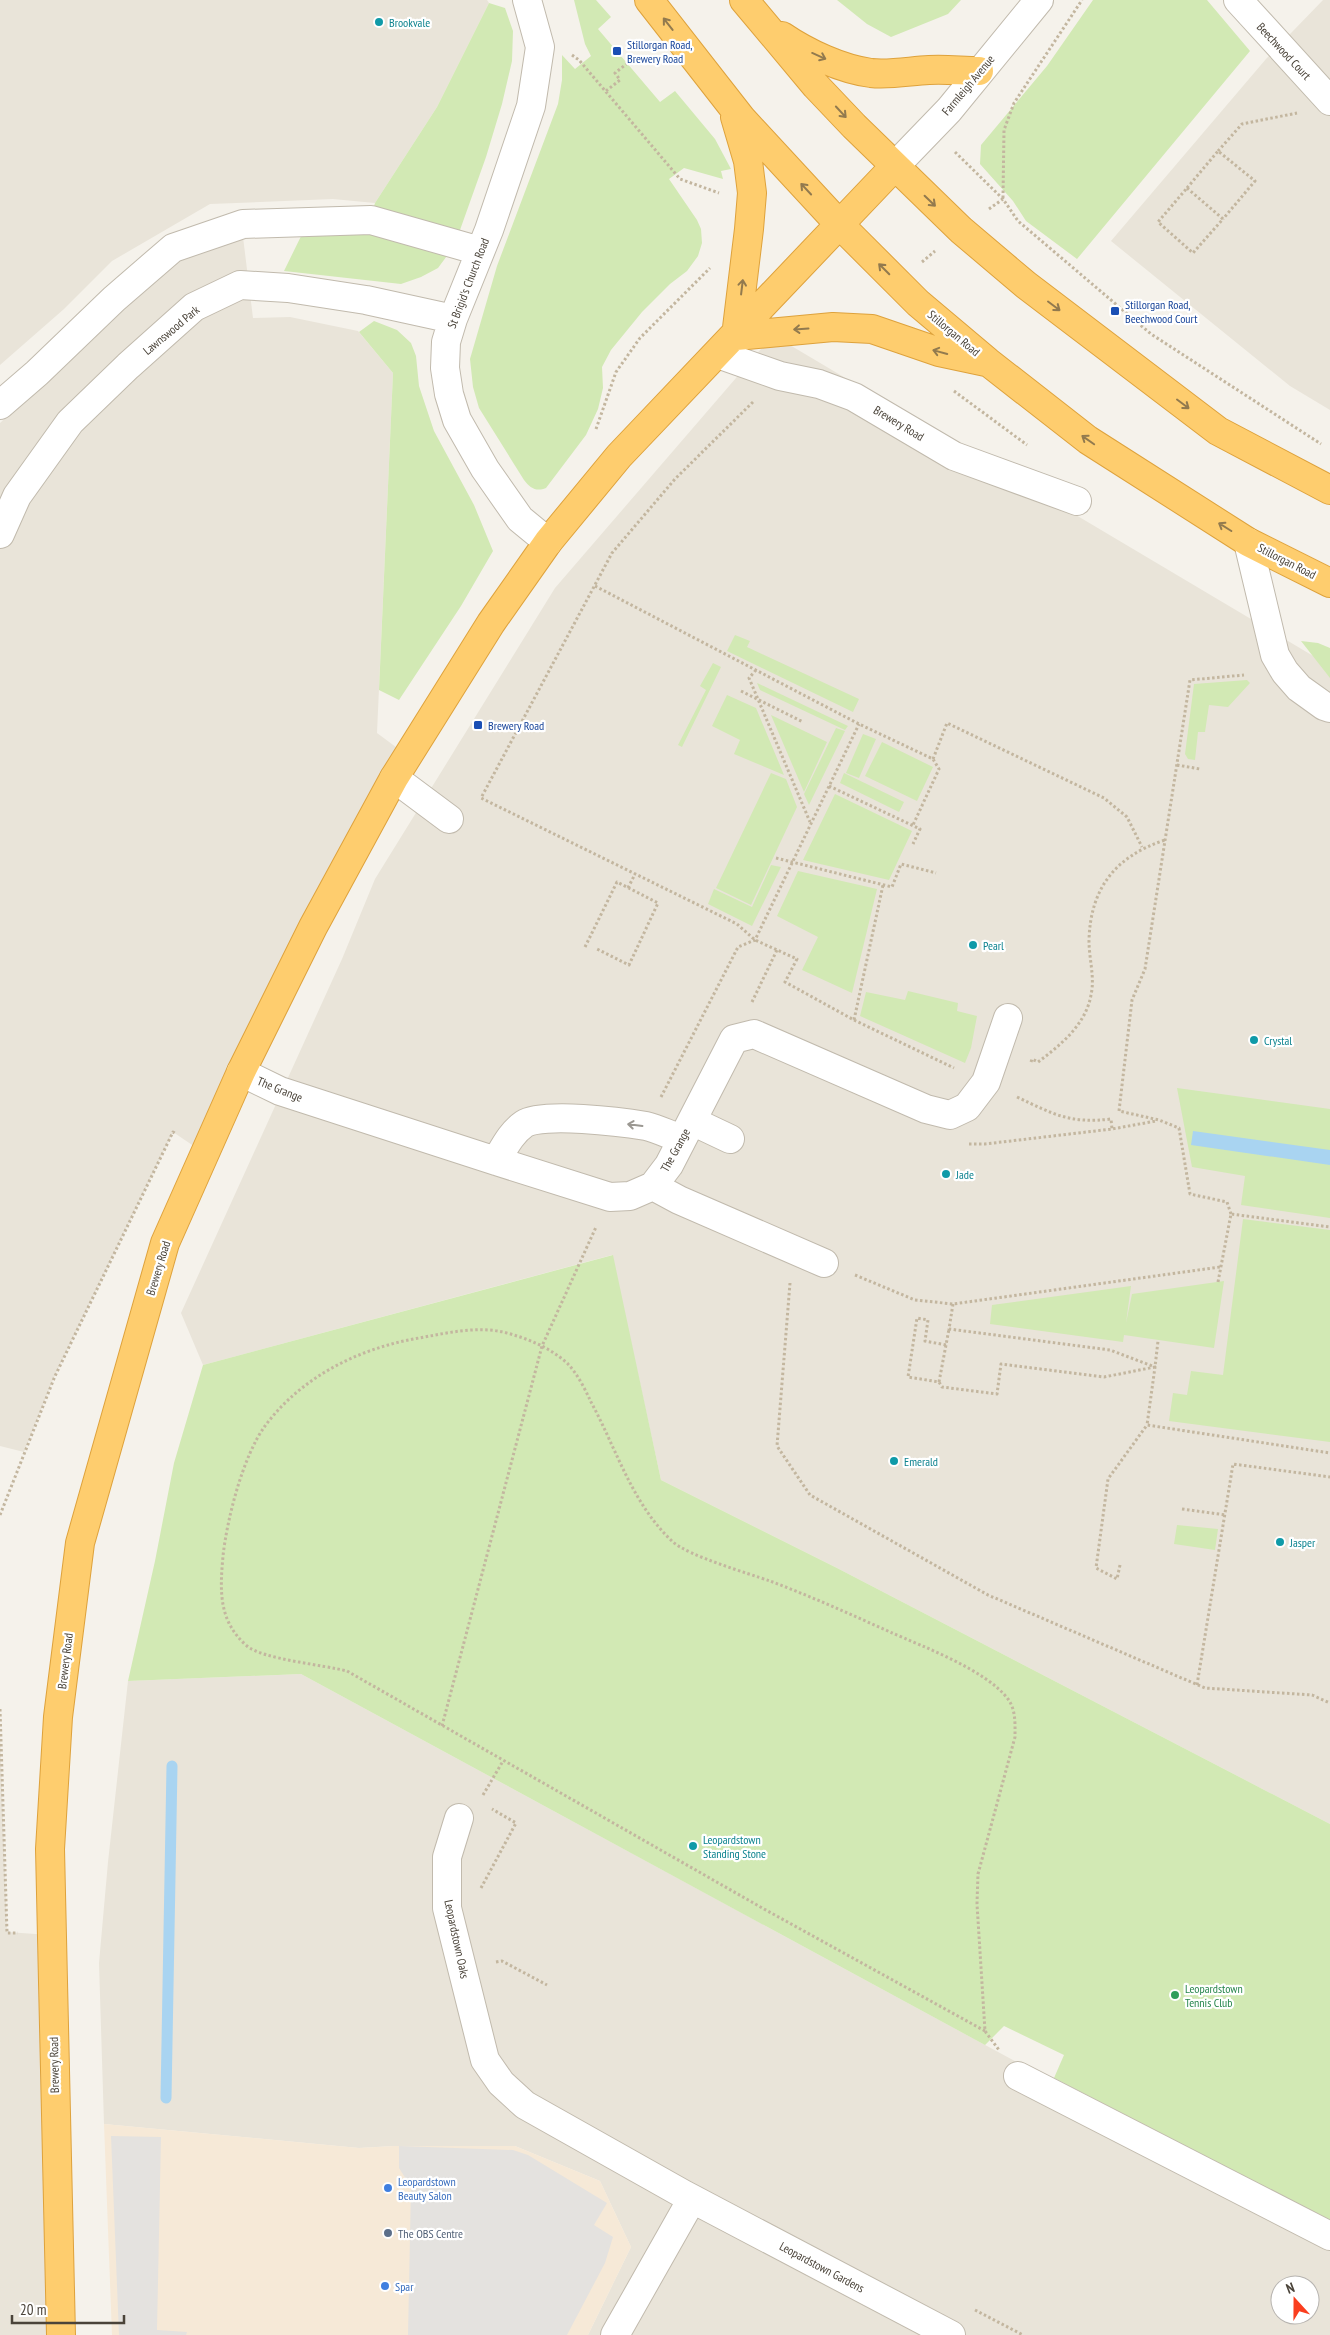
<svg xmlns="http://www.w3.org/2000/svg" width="1330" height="2335" viewBox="0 0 1330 2335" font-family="'PT Sans Narrow',sans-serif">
<rect width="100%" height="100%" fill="#f5f2eb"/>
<!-- residential -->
<path fill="#e9e4d9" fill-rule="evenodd" d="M0 0H487L489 3 437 107 375 203 333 199 210 204 112 261 64 309 0 365Z
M1323 0H1330V410L1290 386 1111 241 1266 59Z
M243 237 253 318 290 317 358 331 393 373 377 733 408 756 204 1153 173 1132 55 1375 24 1452 0 1446V423L170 264Z
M773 335 1330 666V1824L837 1568 661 1480 612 1255 203 1365 181 1313 342 959 375 879 555 588Z
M301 1674 1330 2232V2335H588L631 2247 600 2181 515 2146H394L359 2148 104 2124 99 1963 108 1862 128 1681ZM1280 2285H1310V2315H1280Z
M0 1734 7 1932 50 1935 61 2335H0Z"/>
<!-- commercial -->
<path fill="#f6e9d7" d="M104 2124 359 2148 394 2146H515L600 2181 631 2247 588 2335H112Z"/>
<!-- green -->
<path fill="#d2e9b4" d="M574 0H596L611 17 598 29 660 102 675 91 715 139 731 169 721 171 723 179 684 168 669 179 697 220 701 229 702 243 698 256 687 271 670 284 642 312 611 350 602 367 603 388 598 409 586 435 546 488C536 492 530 488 524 480L479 408 473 387 470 359 497 266 558 104 562 80V55L575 69 591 56 585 44Z
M837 0H961L948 14 891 37 867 24Z
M1093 0H1207L1250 51 1077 259 1026 221 1013 201 980 164 981 145 1047 66Z
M489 3 505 8 513 31 512 61 502 104 486 157 460 230 452 249 438 268 421 277 401 284 284 271 306 226 367 229 375 203 437 107Z
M374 321 397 330 411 343 416 356 419 386 434 431 474 505 493 551 461 606 399 700 379 690 393 373 359 332Z
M735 635 750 641 747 647 859 699 853 712 727 651Z
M1301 641 1318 643 1330 648V678Z
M713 663 721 667 682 747 678 745 706 690 700 686Z
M1247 680 1250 683 1228 707 1209 705 1205 732H1198L1195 760 1188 759 1185 754 1194 684Z
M757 683 848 726 845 730 760 690Z
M727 695 756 708 784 775 734 754 740 740 712 726Z
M771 715 827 742 804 792Z
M836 728 845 731 809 805 804 794Z
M863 734 876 739 859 778 846 773Z
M882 742 933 767 917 801 865 776Z
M771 773 786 779 797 807 751 905 716 888Z
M844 773 904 802 899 812 840 783Z
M835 794 912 831 889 880 803 860Z
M771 865 781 867 752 926 708 904 714 889 752 907Z
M798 871 877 889 852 993 802 970 818 937 777 916Z
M908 991 958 1003 957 1011 977 1016 971 1048 965 1063 860 1016 866 992 905 1000Z
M1177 1088 1330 1109V1218L1241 1205 1245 1176 1192 1167Z
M1243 1219 1330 1230V1442L1169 1421 1173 1393 1187 1395 1191 1371 1223 1375Z
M613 1255 661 1480 837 1568 1330 1824V2221L1054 2078 1064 2055 1004 2026 985 2045 301 1674 128 1681 155 1561 174 1463 203 1365Z
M1224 1281 1214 1348 1124 1335 1123 1342 990 1324 992 1305 1131 1286 1126 1323 1132 1294Z
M1177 1525 1218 1529 1215 1550 1174 1544Z"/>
<!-- parking -->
<path fill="#e4e2df" d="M111 2136 161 2137 157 2330 187 2332 186 2335H119Z
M399 2146 513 2150 528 2155 607 2203 594 2225 613 2237 605 2263 567 2335H408L411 2187 399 2168Z"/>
<!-- water -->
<path fill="#a9d4f1" d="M1193 1131 1330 1150V1165L1191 1145Z"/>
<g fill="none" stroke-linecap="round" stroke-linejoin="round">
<!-- stream -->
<path stroke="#a9d4f1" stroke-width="11" d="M166 2098 172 1766"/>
<!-- minor casing -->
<g stroke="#c1baad" stroke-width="30">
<path id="minor" d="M527 0 540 47 531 106 489 230 453 319 446 342 445 368 449 394 457 420 485 469 520 519 548 542
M1238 0 1330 101
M894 167 949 110 1039 0
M718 354 780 376 819 384 854 397 954 456 1077 501
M0 405 37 373 114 299 173 248 243 224 371 220 480 251
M0 534 17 496 70 422 128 366 194 307 240 285 288 288 366 300 453 319
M1248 542 1275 655 1285 672 1299 688 1324 706 1330 708
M394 778 449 819
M241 1072 280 1091 496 1161 610 1197 630 1196 653 1186 669 1165 734 1039 754 1034 926 1109 950 1115 967 1107 986 1082 1008 1018
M692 1121 730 1139
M496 1161C504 1148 511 1133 524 1124 542 1112 622 1122 646 1126 658 1129 670 1135 682 1139
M653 1186 679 1200 824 1263
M459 1818 447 1857V1908L485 2060 501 2083 525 2105 685 2195 951 2335
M1018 2076 1330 2236
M615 2335 692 2199"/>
</g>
<!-- highway casing -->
<g stroke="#dea23c" stroke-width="30">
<path id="highway" d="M649 0 742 119 840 225 918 303 988 362 1088 440 1248 542 1330 583
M744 0 816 86 854 126 961 230 1026 285 1218 431 1330 490
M782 36C807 53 841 69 871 73 890 75 910 71 929 70 946 69 963 71 979 71
M735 117 748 161 752 193 749 229 736 336
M736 336 833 327 872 329 939 352 986 362
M61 2335 50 1849 58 1717 80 1543 165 1243 241 1072 313 927 394 778 491 623 548 542 619 456 894 167"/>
</g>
<!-- path -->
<path stroke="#c3b69f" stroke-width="3" stroke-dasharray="2.5 2.5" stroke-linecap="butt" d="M572 55 579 60 680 179 719 193
M606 91 620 80 615 73 629 62
M1218 151 1242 124 1297 113
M955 152 1003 199 1018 221 1151 334 1321 444
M1187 188 1223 219 1193 253 1158 222Z
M1187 188 1218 151 1255 181 1223 219
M1003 198 1004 130 1014 103 1082 0
M989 209 1003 199
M922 262 935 251
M954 391 1027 445
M753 402 675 479 612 553 481 798 737 924 755 940 797 959 785 982 854 1020 883 885
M596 429 616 372 640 338 710 268
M595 586 859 724 933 759 939 769 913 825
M756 670 749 678 810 822
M741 691 803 722
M933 759 947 723 1104 798 1127 817 1142 847
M1177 765 1200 769
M829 786 920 829 913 844
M776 858 892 887 901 864 936 873
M628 888 635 874
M585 947 617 882 658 903 629 965 595 948
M752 1002 777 950
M854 1020 954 1068
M1031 1062 1032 1059 1038 1062C1061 1045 1086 1024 1091 995 1095 977 1089 959 1089 941 1090 888 1116 856 1165 840
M661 1097 738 947 755 940 859 724
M1017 1097C1053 1114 1070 1124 1111 1119L1112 1129
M969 1144H985L1112 1129 1156 1121
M1231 1214 1227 1202 1190 1194 1179 1128 1159 1120 1119 1111 1132 1000 1145 969 1190 680 1244 675
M855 1275 915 1300 953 1304 1220 1267
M1218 1282 1231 1214 1330 1227
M790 1283 777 1446 810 1495 988 1595 1205 1688 1312 1695 1330 1703
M953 1304 949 1329 1110 1350 1155 1367 1147 1425 1330 1453
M946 1345 925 1341 928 1320 917 1318 908 1377 939 1382 942 1387 997 1394 1001 1364 1104 1377 1155 1367 1158 1341
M939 1382 949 1329
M1182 1509 1226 1515
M0 1515 55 1376 173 1132 176 1134
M1120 1565 1117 1579 1096 1568 1108 1479 1147 1425
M1197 1685 1233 1464 1330 1477
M0 1709 7 1933H18
M442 1726 542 1346 596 1227
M483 1795 503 1761
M481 1888 516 1823 492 1809
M496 1962 502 1961 547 1985
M985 2031 764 1909 347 1671C324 1665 262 1659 247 1646 218 1621 220 1590 223 1556 227 1519 243 1456 265 1426 302 1376 360 1348 419 1338 447 1333 476 1326 503 1332 527 1338 549 1347 567 1363 577 1373 585 1389 591 1402 617 1450 632 1504 673 1542 689 1556 747 1573 770 1581 810 1596 850 1614 890 1632 924 1647 986 1670 1008 1699 1016 1710 1015 1724 1015 1737L978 1874 977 1904 985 2031 999 2050
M975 2310 1023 2335"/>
<!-- minor -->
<use href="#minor" stroke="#fff" stroke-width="28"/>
<!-- highway -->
<use href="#highway" stroke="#fecd6e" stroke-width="28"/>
</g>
<!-- one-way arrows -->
<defs><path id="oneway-shaft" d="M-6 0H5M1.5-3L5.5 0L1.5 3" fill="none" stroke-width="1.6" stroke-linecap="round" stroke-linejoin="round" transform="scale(1.25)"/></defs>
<g stroke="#927a4e">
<use href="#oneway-shaft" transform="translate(668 24) rotate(-128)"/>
<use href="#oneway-shaft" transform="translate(819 56) rotate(24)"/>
<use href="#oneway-shaft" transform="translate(841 112) rotate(47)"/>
<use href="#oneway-shaft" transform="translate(806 189) rotate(-133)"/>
<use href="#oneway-shaft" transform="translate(930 201) rotate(44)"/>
<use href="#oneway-shaft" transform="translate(884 269) rotate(-135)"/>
<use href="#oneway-shaft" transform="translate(742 287) rotate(-83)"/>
<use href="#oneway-shaft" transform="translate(1054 306) rotate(37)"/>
<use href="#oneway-shaft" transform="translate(801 329) rotate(176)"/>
<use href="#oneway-shaft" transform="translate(940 352) rotate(-165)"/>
<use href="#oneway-shaft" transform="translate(1183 404) rotate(37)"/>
<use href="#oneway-shaft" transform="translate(1088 440) rotate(-145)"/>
<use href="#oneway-shaft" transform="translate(1225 527) rotate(-148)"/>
</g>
<use stroke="#9b9892" href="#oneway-shaft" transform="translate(635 1125) rotate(-173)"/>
<!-- markers -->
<g fill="#0f9aa8" stroke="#fff" stroke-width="2">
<circle cx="379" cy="22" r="5"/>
<circle cx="973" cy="945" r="5"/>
<circle cx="1254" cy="1040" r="5"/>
<circle cx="946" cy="1174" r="5"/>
<circle cx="894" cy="1461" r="5"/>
<circle cx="1280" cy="1542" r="5"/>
<circle cx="693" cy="1846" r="5"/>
</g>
<g fill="#1a4fb4" stroke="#fff" stroke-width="2">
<rect x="612" y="46" width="10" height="10" rx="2.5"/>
<rect x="1110" y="306" width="10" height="10" rx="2.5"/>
<rect x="473" y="720" width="10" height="10" rx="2.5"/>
</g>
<circle fill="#2e9e5b" stroke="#fff" stroke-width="2" cx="1175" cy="1995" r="5"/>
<g fill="#3f7fe0" stroke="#fff" stroke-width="2">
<circle cx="388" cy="2188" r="5"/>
<circle cx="385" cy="2286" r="5"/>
</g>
<circle fill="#5c6f8a" stroke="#fff" stroke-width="2" cx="388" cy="2233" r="5"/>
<g text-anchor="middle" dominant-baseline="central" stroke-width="4.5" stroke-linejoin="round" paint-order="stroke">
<!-- culture labels -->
<g font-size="12" fill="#0d838f" stroke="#fff" text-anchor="start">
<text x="389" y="22">Brookvale</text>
<text x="983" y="945">Pearl</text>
<text x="1264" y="1040">Crystal</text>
<text x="956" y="1174">Jade</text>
<text x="904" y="1461">Emerald</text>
<text x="1290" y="1542">Jasper</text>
<text x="703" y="1839">Leopardstown<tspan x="703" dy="14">Standing Stone</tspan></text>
</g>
<!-- transit labels -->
<g font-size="12" fill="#164399" stroke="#fff" text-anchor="start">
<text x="627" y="44">Stillorgan Road,<tspan x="627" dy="14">Brewery Road</tspan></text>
<text x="1125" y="304">Stillorgan Road,<tspan x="1125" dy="14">Beechwood Court</tspan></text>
<text x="488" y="725">Brewery Road</text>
</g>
<!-- street labels -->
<g font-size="12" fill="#4a4339" stroke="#fff">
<text transform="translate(1284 51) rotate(47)">Beechwood Court</text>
<text transform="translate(968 85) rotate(-50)">Farmleigh Avenue</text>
<text transform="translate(468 283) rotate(-69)">St Brigid's Church Road</text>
<text transform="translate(171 330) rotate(-40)">Lawnswood Park</text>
<text transform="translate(954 333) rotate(40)">Stillorgan Road</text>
<text transform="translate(899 423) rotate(31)">Brewery Road</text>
<text transform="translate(1287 561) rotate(27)">Stillorgan Road</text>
<text transform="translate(280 1089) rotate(22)">The Grange</text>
<text transform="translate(675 1150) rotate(-61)">The Grange</text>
<text transform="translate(158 1268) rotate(-73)">Brewery Road</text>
<text transform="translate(65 1661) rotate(-83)">Brewery Road</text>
<text transform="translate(457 1939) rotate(78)">Leopardstown Oaks</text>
<text transform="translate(54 2065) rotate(-91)">Brewery Road</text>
<text transform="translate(822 2267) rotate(28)">Leopardstown Gardens</text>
</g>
<!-- leisure labels -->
<g font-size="12" fill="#27864d" stroke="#fff" text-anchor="start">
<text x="1185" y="1988">Leopardstown<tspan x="1185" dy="14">Tennis Club</tspan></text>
</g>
<!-- shop labels -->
<g font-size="12" fill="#366cbe" stroke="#fff" text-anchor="start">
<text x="398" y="2181">Leopardstown<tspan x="398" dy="14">Beauty Salon</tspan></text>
<text x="395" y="2286">Spar</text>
</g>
<!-- service labels -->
<g font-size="12" fill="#4e5e75" stroke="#fff" text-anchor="start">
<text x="398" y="2233">The OBS Centre</text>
</g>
</g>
<!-- north arrow -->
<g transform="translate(1295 2300) rotate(339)"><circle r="24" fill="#ffffff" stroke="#b7b4b0"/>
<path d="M0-4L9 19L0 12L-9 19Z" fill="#fa3e1e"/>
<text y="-8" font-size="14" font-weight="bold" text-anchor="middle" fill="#4a4339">N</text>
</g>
<!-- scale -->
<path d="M12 2315v8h112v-8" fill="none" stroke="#4a4339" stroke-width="2.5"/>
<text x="20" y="2315" font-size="15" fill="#4a4339" stroke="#ffffff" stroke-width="4" paint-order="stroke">20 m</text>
</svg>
